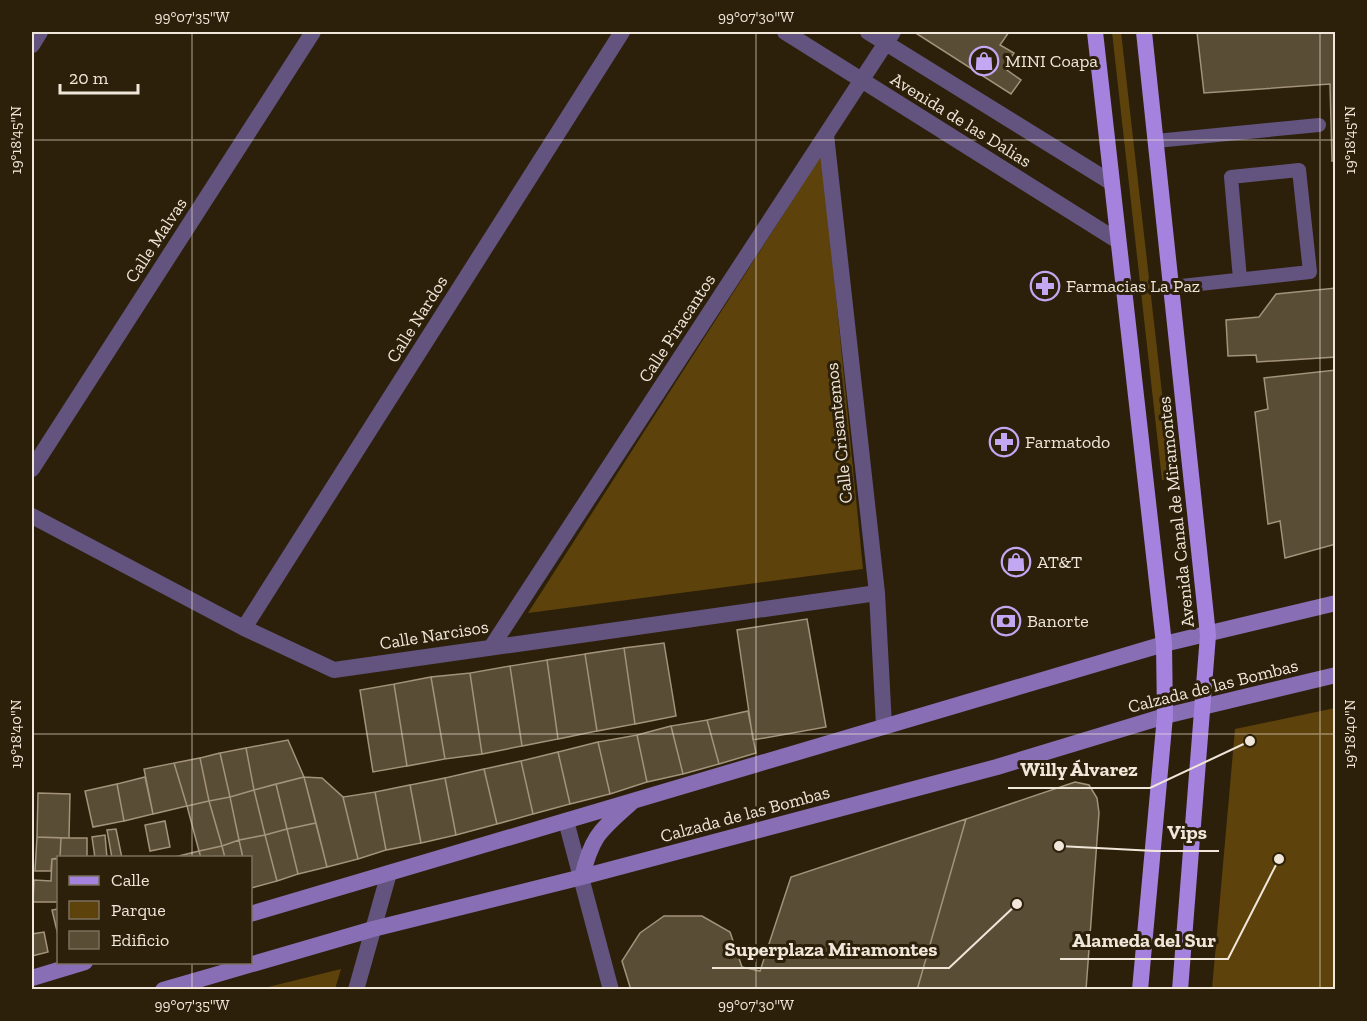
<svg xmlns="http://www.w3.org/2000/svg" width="1367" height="1021" viewBox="0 0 1367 1021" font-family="'Zilla Slab',serif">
<rect width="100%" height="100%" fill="#2c200a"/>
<!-- green -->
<path fill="#5d420b" d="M1112 32H1121L1172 481 1162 480Z
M822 154 863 569 528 613Z
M1335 708V989H1212L1235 729Z
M341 969 335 989H260Z"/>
<!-- building -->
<path fill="#5a4d36" stroke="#a2937a" stroke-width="1.5" d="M914 32H1009L1000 45 1014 53 1004 68 1021 80 1011 94Z
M1197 32H1336V160L1332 161 1330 84 1204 93Z
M1336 288V357L1257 362 1256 355 1228 356 1226 320 1259 317 1276 294Z
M1336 370V544L1285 558 1280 521 1268 524 1255 412 1268 409 1264 378Z
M807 619 826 727 753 740 737 630Z
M664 643 676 716 635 724 624 648Z
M624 648 635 724 597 731 585 654Z
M585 654 597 731 558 739 547 660Z
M547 660 558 739 522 746 510 666Z
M510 666 522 746 482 754 470 673Z
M470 673 482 754 445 759 431 677Z
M431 677 445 759 407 766 394 684Z
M394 684 407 766 373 772 360 690Z
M748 711 756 753 719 764 707 720Z
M707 720 719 764 683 774 671 726Z
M671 726 683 774 647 782 637 735Z
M637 735 647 782 610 794 598 742Z
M288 740 304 777 254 790 246 748Z
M598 742 610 794 570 804 558 752Z
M246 748 254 790 230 797 220 753Z
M558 752 570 804 533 814 521 761Z
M220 753 230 797 209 801 200 758Z
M200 758 209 801 187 806 174 763Z
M521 761 533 814 497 824 484 769Z
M174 763 187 806 153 814 144 769Z
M484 769 497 824 456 835 445 778Z
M145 777 153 814 124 821 117 784Z
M304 777 322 778 343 797 358 859 327 867Z
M304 777 316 823 287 829 276 784Z
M445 778 456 835 421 843 410 785Z
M1075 782 1089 785 1097 798 1099 813 1086 990H917L966 819Z
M117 784 124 821 93 827 85 791Z
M276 784 287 829 265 835 254 790Z
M410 785 421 843 386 850 375 792Z
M254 790 265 835 239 840 230 797Z
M375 792 386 850 358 859 343 797Z
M38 793 70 794 69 838 37 837Z
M230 797 239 840 222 846 209 801Z
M209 801 222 846 199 851 187 806Z
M966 819 917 990H631L622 961 640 933 664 916H702L730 932 742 967 760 971 791 877Z
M165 821 170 847 150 851 145 825Z
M316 823 327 867 298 874 287 829Z
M116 829 122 858H112L107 830Z
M287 829 298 874 277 881 265 835Z
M105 835 107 858H95L92 837Z
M265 835 277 881 251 888 250 858H243L239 840Z
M37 837 61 838 60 858 52 859 51 871H35Z
M61 838H87V858H60Z
M239 840 243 858H225L222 846Z
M222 846 225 858H201L199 851Z
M199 851 201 858H171Z
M52 859H58V902H33L34 880 51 881Z
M58 909V935L52 910Z
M44 932 48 952 32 956V934Z"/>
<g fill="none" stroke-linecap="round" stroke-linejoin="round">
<!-- service -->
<path stroke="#63537f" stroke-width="14" d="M1156 141 1319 125
M1172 287 1310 272 1299 170 1231 177 1240 279"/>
<!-- minor -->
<path stroke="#63537f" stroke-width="16" d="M785 32 1118 241
M868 32 1112 183
M32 45 40 32
M826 135 877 593 884 726
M32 469 313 32
M32 516 244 628 334 670 877 593
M244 628 622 32
M492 646 893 32
M566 821 611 990
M356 990 389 873"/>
<!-- secondary -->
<path stroke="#886eb4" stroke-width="16" d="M582 877C592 835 600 831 631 803
M250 914 1164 644 1336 603
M32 978 85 962
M163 990 373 929 582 877 997 767 1165 716 1336 675"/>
<!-- primary -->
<path stroke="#a582dd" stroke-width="16" d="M1095 32 1164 644 1165 716 1140 990
M1144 32 1208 635 1180 990"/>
</g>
<!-- ticks -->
<path fill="none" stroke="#f0e7da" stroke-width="1.5" stroke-opacity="0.45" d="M192 32V858M756 32V990M1320 32V990M32 140H1336M32 734H1336M192 962V990"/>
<!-- icons -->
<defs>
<g id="shop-ring" transform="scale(1.5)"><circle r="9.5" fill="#2c200a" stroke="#c2a7f2" stroke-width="1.5"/><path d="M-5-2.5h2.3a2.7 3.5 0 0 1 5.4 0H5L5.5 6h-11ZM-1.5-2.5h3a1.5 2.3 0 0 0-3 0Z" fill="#c2a7f2"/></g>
<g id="pharmacy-ring" transform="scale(1.5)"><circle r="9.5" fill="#2c200a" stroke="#c2a7f2" stroke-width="1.5"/><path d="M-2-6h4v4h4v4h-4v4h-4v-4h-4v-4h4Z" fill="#c2a7f2"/></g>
<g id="bank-ring" transform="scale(1.5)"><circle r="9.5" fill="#2c200a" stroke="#c2a7f2" stroke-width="1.5"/><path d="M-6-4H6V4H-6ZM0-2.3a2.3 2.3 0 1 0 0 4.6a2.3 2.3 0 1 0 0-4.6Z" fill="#c2a7f2"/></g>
</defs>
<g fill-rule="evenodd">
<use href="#shop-ring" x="984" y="61"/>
<use href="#pharmacy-ring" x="1045" y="286"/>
<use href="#pharmacy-ring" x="1004" y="442"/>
<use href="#shop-ring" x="1016" y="562"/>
<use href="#bank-ring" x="1006" y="621"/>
</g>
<g text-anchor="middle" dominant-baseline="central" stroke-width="6" stroke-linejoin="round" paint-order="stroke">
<!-- poi labels -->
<g font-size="18" fill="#f0e7da" stroke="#2c200a" text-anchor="start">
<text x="1005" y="61">MINI Coapa</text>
<text x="1066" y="286">Farmacias La Paz</text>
<text x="1025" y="442">Farmatodo</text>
<text x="1037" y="562">AT&amp;T</text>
<text x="1027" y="621">Banorte</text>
</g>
<!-- street labels -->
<g font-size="18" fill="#f0e7da" stroke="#2c200a">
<text transform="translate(961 120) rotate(32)">Avenida de las Dalias</text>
<text transform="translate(156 240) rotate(-57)">Calle Malvas</text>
<text transform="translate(417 319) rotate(-58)">Calle Nardos</text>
<text transform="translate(677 328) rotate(-57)">Calle Piracantos</text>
<text transform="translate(839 433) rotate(-96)">Calle Crisantemos</text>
<text transform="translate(1176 512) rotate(-96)">Avenida Canal de Miramontes</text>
<text transform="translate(434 635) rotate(-9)">Calle Narcisos</text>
<text transform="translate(1213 686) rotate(-14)">Calzada de las Bombas</text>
<text transform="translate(745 814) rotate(-15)">Calzada de las Bombas</text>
</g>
</g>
<!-- callouts -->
<path fill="none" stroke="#f0e7da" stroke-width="2" d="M1250 741L1150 788H1008M1059 846L1155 851H1219M1279 859L1228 959H1060M1017 904L949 968H712"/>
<g fill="#f0e7da" stroke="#2c200a" stroke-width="2">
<circle cx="1250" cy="741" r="6"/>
<circle cx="1059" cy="846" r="6"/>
<circle cx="1279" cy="859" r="6"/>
<circle cx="1017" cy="904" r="6"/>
</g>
<g font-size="20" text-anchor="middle" font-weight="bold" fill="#f0e7da" stroke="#2c200a" stroke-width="6" stroke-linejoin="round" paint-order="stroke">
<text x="1079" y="776">Willy Álvarez</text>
<text x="1187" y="839">Vips</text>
<text x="1144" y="947">Alameda del Sur</text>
<text x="831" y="956">Superplaza Miramontes</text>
</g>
<!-- border -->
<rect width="1367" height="1021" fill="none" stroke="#2c200a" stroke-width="66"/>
<!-- legend -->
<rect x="57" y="856" width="195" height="108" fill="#2c200a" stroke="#7a705d" stroke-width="1.5"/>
<rect x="69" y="876" width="30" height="9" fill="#a582dd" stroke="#7a705d" stroke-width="1.5"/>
<text x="111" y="886" font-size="18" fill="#f0e7da">Calle</text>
<rect x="69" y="901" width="30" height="18" fill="#5d420b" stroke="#7a705d" stroke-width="1.5"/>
<text x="111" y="916" font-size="18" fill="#f0e7da">Parque</text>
<rect x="69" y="931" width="30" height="18" fill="#5a4d36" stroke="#7a705d" stroke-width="1.5"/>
<text x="111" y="946" font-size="18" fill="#f0e7da">Edificio</text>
<!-- scale -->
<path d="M60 84v9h78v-9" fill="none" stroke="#f0e7da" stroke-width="3"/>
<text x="69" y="84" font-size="18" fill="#f0e7da" stroke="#2c200a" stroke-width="4.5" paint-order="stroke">20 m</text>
<rect x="33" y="33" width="1301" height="955" fill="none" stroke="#f0e7da" stroke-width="2"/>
<g font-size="15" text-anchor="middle" fill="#f0e7da">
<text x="192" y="22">99°07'35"W</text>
<text x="756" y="22">99°07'30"W</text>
<text transform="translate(16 140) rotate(-90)" y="5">19°18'45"N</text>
<text transform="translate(1350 140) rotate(-90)" y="5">19°18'45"N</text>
<text transform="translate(16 734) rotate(-90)" y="5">19°18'40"N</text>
<text transform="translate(1350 734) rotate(-90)" y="5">19°18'40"N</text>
<text x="192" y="1010">99°07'35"W</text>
<text x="756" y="1010">99°07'30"W</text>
</g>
</svg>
